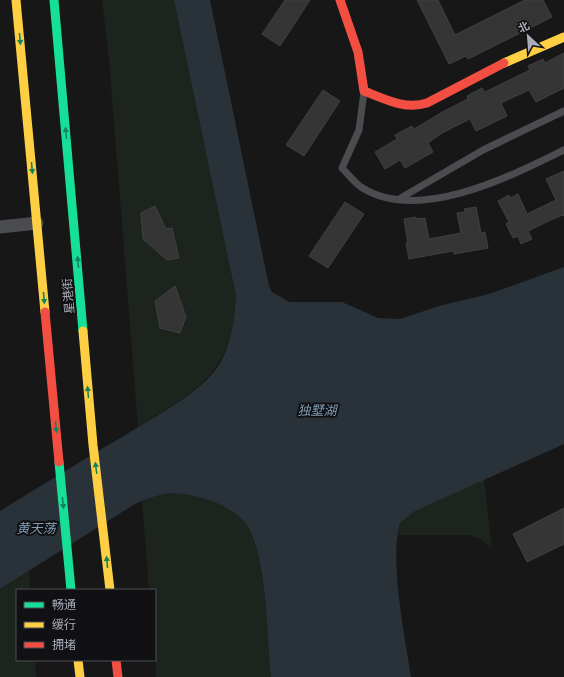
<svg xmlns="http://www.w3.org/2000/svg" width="564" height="677" viewBox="0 0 564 677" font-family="Mulish,'Noto Sans SC',sans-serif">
<rect width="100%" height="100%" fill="#171717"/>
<!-- green -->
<path fill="#1d241e" d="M102 0H174L236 296C234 373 197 390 138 427L109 59Z
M484 479 492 549 480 539 469 535H398L400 523 415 511Z
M171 492C198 494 231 502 247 526 266 554 268 641 271 677H156L155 590H149L142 501 154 496Z
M29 571 30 590H17V660H35L36 677H0V589Z"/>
<!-- water -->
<path fill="#2a3239" d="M174 0H210L269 286 272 292 289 302H342L378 318 400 319 439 306 489 294 564 267V444L415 511 400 523C389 560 405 637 411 677H271C267 638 267 559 248 527 239 512 218 502 202 498 174 490 162 492 135 504L0 589V511C42 485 84 459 127 434 154 417 202 392 219 365 231 345 235 319 236 296Z"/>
<!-- building -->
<path fill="#353536" stroke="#3f4043" d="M285 0H310L280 46 262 34Z
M417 0H438L455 35 525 0H543L552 17 468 59 466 56 449 64Z
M564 53V88L536 102 529 90 501 103 507 116 476 131 470 119 442 133 428 143 433 152 405 168 400 160 385 169 375 152 397 139 395 135 412 126 414 129 446 110 468 99 467 96 482 88 485 92 530 70 528 66 543 59 545 63Z
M323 90 340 101 304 156 286 145Z
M564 171V216L563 215 553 219 528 231 532 239 521 244 518 236 513 238 506 224 509 222 498 201 509 195 510 198 518 194 527 214 556 200 546 179Z
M345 202 364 214 328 268 309 256Z
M155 206 166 229 172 228 179 258 167 260 143 239 141 213Z
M476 207 481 233 485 232 488 248 454 254 453 251 409 259 406 243H408L404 219 416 217V219L425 218 429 239 461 233 457 213 465 212 464 209Z
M175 286 186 317 180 333 160 328 155 301Z
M564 508V544L527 562 513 534Z"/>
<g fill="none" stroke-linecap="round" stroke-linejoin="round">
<!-- lane -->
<path stroke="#4b4c50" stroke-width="7" d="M364 92 359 130 342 168C348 174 354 182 361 187 418 224 511 176 564 150
M399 199 483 150 564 111"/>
<!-- street -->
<path stroke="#4b4c50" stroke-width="13" d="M0 227 37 223"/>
<!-- fast -->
<path stroke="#16e098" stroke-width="9" d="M54 0 83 331
M59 462 71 590"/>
<!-- slow -->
<path stroke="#ffcf43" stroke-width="9" d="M16 0 45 312
M504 63 564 37
M83 331 93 445 110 590
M78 660 80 677"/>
<!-- jam -->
<path stroke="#f24e42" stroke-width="9" d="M340 0 358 52 364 91C385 99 405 110 427 103L504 63
M45 312 59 462
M116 660 118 677"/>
</g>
<!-- one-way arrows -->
<defs><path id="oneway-solid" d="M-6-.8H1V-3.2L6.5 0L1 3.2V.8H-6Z"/></defs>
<g fill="#14835c">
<use href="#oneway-solid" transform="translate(20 39) rotate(85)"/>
<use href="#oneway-solid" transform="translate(66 133) rotate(-95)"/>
<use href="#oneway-solid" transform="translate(32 168) rotate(85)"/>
<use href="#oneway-solid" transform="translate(78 262) rotate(-95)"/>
<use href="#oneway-solid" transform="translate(44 298) rotate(85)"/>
<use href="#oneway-solid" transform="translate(88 392) rotate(-95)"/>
<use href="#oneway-solid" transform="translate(56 427) rotate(85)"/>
<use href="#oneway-solid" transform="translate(96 468) rotate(-98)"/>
<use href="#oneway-solid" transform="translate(63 503) rotate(84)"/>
<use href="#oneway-solid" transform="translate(107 562) rotate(-95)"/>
</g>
<g text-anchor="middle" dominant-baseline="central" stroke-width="4" stroke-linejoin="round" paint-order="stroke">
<!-- street labels -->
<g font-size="12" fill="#a8adb8" stroke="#111113">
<text transform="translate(68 296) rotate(-95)">星港街</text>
</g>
<!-- water labels -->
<g font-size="13" font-style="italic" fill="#7f9bb3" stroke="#111113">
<text x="317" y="410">独墅湖</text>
<text x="36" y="528">黄天荡</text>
</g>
</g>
<!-- legend -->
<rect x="16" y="589" width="140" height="72" fill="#111113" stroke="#4d4f55"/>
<rect x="24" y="602" width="20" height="6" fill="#16e098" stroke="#4d4f55"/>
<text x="52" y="609" font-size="12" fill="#a8adb8">畅通</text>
<rect x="24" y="622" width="20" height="6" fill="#ffcf43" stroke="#4d4f55"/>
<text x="52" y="629" font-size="12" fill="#a8adb8">缓行</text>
<rect x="24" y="642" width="20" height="6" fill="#f24e42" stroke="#4d4f55"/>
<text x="52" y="649" font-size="12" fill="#a8adb8">拥堵</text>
<!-- north arrow -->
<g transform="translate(528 36) rotate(334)" stroke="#111113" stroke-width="3" paint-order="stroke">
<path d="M0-3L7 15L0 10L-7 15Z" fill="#a8adb8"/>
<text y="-6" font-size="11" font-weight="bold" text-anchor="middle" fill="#a8adb8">北</text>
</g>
</svg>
